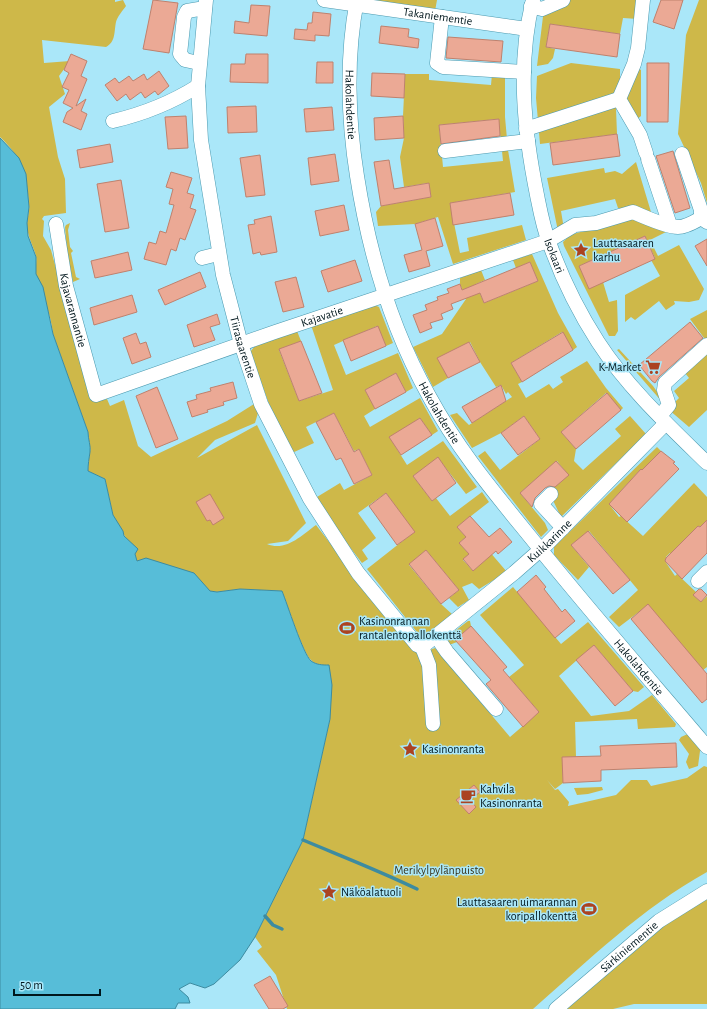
<svg xmlns="http://www.w3.org/2000/svg" width="707" height="1009" viewBox="0 0 707 1009" font-family="'Alegreya Sans',sans-serif">
<rect width="100%" height="100%" fill="#aae7f9"/>
<!-- green -->
<path fill="#ceb849" d="M0 0H115V2L123 0 126 6C123 10 117 17 116 22 114 31 116 42 106 47L42 40 44 63 70 61 59 76 65 94 49 107 58 157 65 179 66 213 44 216 42 219 44 221 43 236 51 250 88 387 94 402 107 399 110 406 124 400 138 446 151 457 227 421 254 404 258 413 255 423 215 440 197 458 257 425 306 523 288 541 267 544C286 552 302 535 316 525L374 600 427 651 435 648 510 737 539 712 509 677 524 665 480 615 513 587 561 644 588 622 644 687 638 692 633 691 594 645 559 676 591 716 629 711 652 695 676 724 675 727 638 729 637 719 575 722 576 757 563 764V783L555 789 547 780 555 790 558 789 569 802 568 806 616 795 631 780H647L651 786 687 778 704 766 707 767V872C642 908 589 960 533 1009H287L276 975 257 951 262 947 255 937 303 840 330 719 328 665C322 665 316 665 311 660 303 653 287 603 282 591L240 589 217 592 210 591 193 573 137 562 135 554 113 515 105 479 88 471C88 464 89 459 90 452 91 446 88 439 88 432L53 334C51 313 42 295 36 275 35 269 37 262 36 256 33 245 27 236 27 224 27 218 30 211 29 205 27 175 23 159 0 137Z
M365 0H437L435 11Z
M545 0H640L638 19 623 18 620 34 550 24 546 47 555 49 553 58 548 64 537 66Z
M699 0H707V203L701 183 678 134 686 35Z
M571 63 620 69V91L616 109 617 134 540 144 536 98 537 76Z
M638 68 641 70V116L636 120 624 98Z
M405 74H429V80L491 85 492 74 505 75V117L507 139 501 141 498 119 439 125 443 167 503 161 502 151 508 150 515 192 450 203 460 253 469 251 467 238 522 225 526 240 453 264 438 217 415 224 378 226 376 212 381 206 431 197 428 183 404 187 400 157 404 138 403 116Z
M636 162 651 212 646 214 634 208H618L615 199 561 211 564 229 558 231 547 178 604 168 605 173 615 171 622 174Z
M633 217 670 230 650 240 658 256 679 245 704 289 699 300 689 302 674 301 675 304 666 310 659 301 635 320 631 317 625 322V295L660 276 651 260 655 258 645 236 579 266 589 288 603 282 609 302 617 300 618 331 615 336H609L564 246 563 242 570 235Z
M70 223 68 230 70 247 73 251 71 253 76 277 80 279 73 282 67 251 65 227 66 225Z
M532 254 558 313 577 347 573 350 562 332 511 363 522 382 518 384 526 398 549 384 553 389 563 382 560 377 587 361 606 388 623 408 621 410 606 393 561 432 576 449 574 461 583 470 621 436 615 429 630 416 646 434 561 517 549 492 568 475 557 461 520 493 545 523 548 530 541 537 478 456 485 451 500 470 540 439 524 416 501 433 472 448 450 415 457 413 469 425 512 397 508 392 506 394 501 385 496 387 480 362 470 342 438 358 448 378 433 387 413 347 442 334 466 299 460 284V278L481 270 485 280 476 284 484 303 538 281 530 262 516 268 513 260Z
M374 305 379 307 393 343 386 346 377 326 334 345 346 375 398 353 413 388 406 392 396 373 365 390 375 409 364 416 370 427 420 398 438 431 432 435 420 418 390 438 407 465 443 441 477 487 466 494 438 458 413 476 432 501 436 498 450 516 482 492 489 502 457 527 466 537 459 543 469 554 463 560 473 571 485 560 483 544 507 572 479 589 472 583 462 587 469 600 458 607 449 598 459 590 426 550 409 565 441 604 453 615 427 637 420 636 367 569 414 532 386 493 358 513 376 538 362 550 368 559 362 563 336 529 317 497 340 483 344 490 372 475 359 449 354 451 334 413 306 427 314 443 292 453 269 404 250 352 255 346 297 331 301 341 279 350 299 401 333 390 311 325Z
M707 310V342L690 319Z
M619 349 653 386 665 403H663L617 350Z
M707 353V410L689 427 668 409 679 398 674 391 689 378 685 373Z
M657 447 661 451 642 470 641 469 609 504 619 517 621 516 643 536 694 483 707 497V520L700 527 698 526 671 554 670 553 666 557 667 559 665 561 675 576 677 574 696 592 693 595 701 602 707 596V667L703 670 648 605 619 627 609 617 638 590 589 531 571 545 589 567 578 580 554 555V547Z
M468 621H470L471 626 456 639 457 642 449 645 443 640Z
M690 733 704 748 700 751 698 766 689 769 686 762 689 754 679 740 681 737Z
M602 787 603 790 588 794 577 795 574 788Z
M707 891V1004H634L613 1009H558Z"/>
<!-- water -->
<path fill="#57bdd8" stroke="#3d8ba0" d="M0 138 19 158 26 174 29 207 27 223 28 236 36 257V274L43 287 53 334 88 432C88 439 91 446 90 452 89 459 88 464 88 471L105 479 113 515 123 531 124 536 138 549 135 554 137 561 146 558 194 573 210 591 217 592 240 589 282 591C287 603 303 654 311 661 317 665 322 665 329 665L332 685 330 719 303 840 255 937 240 960 214 984 205 988 190 983 179 989 188 997 190 1003H178L175 1009H0Z"/>
<g fill="none" stroke-linecap="round" stroke-linejoin="round">
<!-- stream -->
<path stroke="#3d8ba0" stroke-width="3.5" d="M303 840C341 856 380 871 417 889
M265 916 273 925 282 929"/>
</g>
<!-- building -->
<path fill="#eba995" stroke="#bf816d" d="M153 0 178 3 169 53 143 49Z
M661 0H683L674 29 653 22Z
M251 5 270 6 267 36 234 33 235 21 249 23Z
M313 12 331 14 329 36 315 35V41L294 39 295 29 307 30 308 23H312Z
M550 24 620 34 617 57 546 47Z
M381 26 409 29 408 37 419 39 418 48 379 43Z
M448 37 503 41 501 62 446 58Z
M71 54 87 61 81 76 87 79 76 106 86 99 81 111 87 114 81 130 63 122 67 112 73 108 63 103 69 90 62 87 69 73 64 70Z
M246 54H268V83L230 82 231 64H245Z
M317 62H333V83H316Z
M647 63H669L668 122H647Z
M159 71 169 86 158 95 155 91 145 98 141 92 130 100 126 94 117 101 105 85 115 78 119 83 129 76 133 81 144 74 147 80Z
M372 73 405 74 404 98 371 96Z
M256 106 257 132 228 133 227 107Z
M332 107 334 130 306 132 304 109Z
M186 116 188 148 168 149 165 117Z
M403 116 404 138 375 140 374 118Z
M499 119 500 136 441 144 439 125Z
M617 134 620 156 553 165 550 143Z
M110 144 113 162 80 168 77 150Z
M673 151 690 208 675 213 656 156Z
M335 154 339 181 311 185 308 158Z
M260 155 265 195 246 197 240 158Z
M389 160 394 189 429 183 431 197 381 206 374 162Z
M171 172 192 178 187 193 194 195 190 208 196 210 185 240 180 238 176 251 171 249 166 265 144 259 149 242 156 244 160 231 166 233 174 205 169 204 173 189 166 187Z
M121 180 129 228 105 232 97 184Z
M510 193 514 215 453 225 450 203Z
M344 205 349 230 320 236 315 211Z
M271 216 277 252 261 255 260 252 253 254 248 225 255 224 254 220Z
M435 218 443 246 426 251 430 266 409 272 404 255 422 250 415 224Z
M645 236 655 259 589 289 579 266Z
M707 239V266L695 246Z
M128 252 132 270 95 278 91 261Z
M355 260 362 281 328 292 321 271Z
M530 262 538 281 484 303 480 293 451 304 453 309 441 314 443 319 430 323 432 328 420 333 413 315 427 310 425 305 438 300 437 297 449 293 447 289 460 284 462 290Z
M200 272 206 287 165 305 158 290Z
M296 277 304 307 283 312 275 282Z
M132 295 137 312 94 325 90 308Z
M217 314 220 324 210 327 215 340 194 347 187 325Z
M690 322 703 338 659 377 655 383 652 381 639 365Z
M378 326 386 346 351 361 343 340Z
M563 332 573 350 522 382 511 363Z
M136 333 140 344 146 342 151 357 132 364 123 338Z
M301 341 322 393 299 401 279 349Z
M469 342 480 362 448 378 437 358Z
M396 373 406 392 375 409 365 390Z
M233 382 237 398 223 402 224 405 207 410 208 412 192 417 187 402 197 399 196 395 211 391 210 388Z
M501 385 506 401 472 423 462 407Z
M157 387 178 439 156 448 136 396Z
M607 393 621 410 576 449 561 432Z
M334 413 354 452 359 449 372 475 354 484 341 458 336 460 316 422Z
M524 416 540 439 518 455 501 433Z
M420 418 432 435 401 455 389 437Z
M661 451 675 462 673 463 679 469 627 522 609 504 641 469 642 470Z
M438 457 456 483 432 501 413 476Z
M556 461 569 475 555 487 549 486 545 488 535 498 532 507 520 493Z
M386 493 415 532 397 545 369 506Z
M210 494 224 518 213 525 210 520 207 521 196 502Z
M470 516 489 537 500 528 512 542 498 554 496 551 473 571 463 559 469 554 459 543 466 537 457 527Z
M707 520V553L682 579 665 561 666 558 698 526 700 527Z
M588 531 630 580 613 594 571 545Z
M426 550 459 590 441 604 409 564Z
M536 575 546 587 544 589 562 612 565 609 575 621 555 638 517 592Z
M699 589H701L707 595 701 602 693 595Z
M648 604 707 674V699L702 703 631 619Z
M471 626 507 667 503 670 539 712 523 727 486 684 491 680 455 640Z
M594 645 633 691 615 706 576 660Z
M676 743 677 767 601 770V781L563 783 562 757 601 756 600 746Z
M474 785 480 792 470 800 476 807 469 814 456 800Z
M270 976 288 1006 283 1009H269L254 985Z"/>
<g fill="none" stroke-linecap="round" stroke-linejoin="round">
<!-- minor casing -->
<g stroke="#4b99af" stroke-width="15">
<g id="minor">
<path id="s1" d="M206 0 198 86 201 140 223 275 241 344 261 404 310 499 358 573 417 645 422 647"/>
<path id="s2" d="M324 0 527 29"/>
<path id="s3" d="M357 0C346 56 348 120 357 176 369 253 391 328 429 396 461 455 499 498 540 549 594 616 651 681 707 747"/>
<path id="s4" d="M533 0C517 64 524 131 537 195 540 210 543 227 549 242 561 276 578 311 598 342 628 388 668 425 707 463"/>
<path d="M643 0 638 48 634 64 619 99 640 135 646 153"/>
<path d="M531 6 542 9 563 0"/>
<path d="M442 17 437 63 443 67 524 72"/>
<path d="M199 63 185 60 180 54 184 17 187 11 205 8"/>
<path d="M113 121C143 114 171 103 198 86"/>
<path d="M526 129 619 99"/>
<path d="M445 151 528 141"/>
<path d="M682 154 701 210V218L707 222"/>
<path d="M648 159 670 225"/>
<path id="s5" d="M56 224 66 286 96 395 275 332 548 241 575 225 596 223 633 212C642 216 667 227 678 227 686 227 694 222 701 218"/>
<path d="M202 258 218 254"/>
<path d="M660 416 669 405 664 390 665 383 707 345"/>
<path d="M551 494 541 504 563 528"/>
<path d="M698 581 707 572"/>
<path d="M436 636 447 652 496 709"/>
<path id="s6" d="M422 647 514 573 547 544 666 423"/>
<path d="M422 647 429 665 433 724"/>
<path id="s7" d="M556 1009 659 921 707 891"/>
</g>
</g>
<!-- minor -->
<use href="#minor" stroke="#fff" stroke-width="14"/>
</g>
<!-- icons -->
<defs>
<g id="sight-bare" transform="scale(1.2)"><path d="M0-6L1.8-2.2L6-1.7L2.9 1.2L3.7 5.4L0 3.3L-3.7 5.4L-2.9 1.2L-6-1.7L-1.8-2.2Z" fill="#ab4321" stroke="#aae7f9" stroke-width="2.5" paint-order="stroke"/></g>
<g id="supermarket-bare" transform="scale(1.2)"><path d="M-6-5.5h2.5l.6 2H6L4.5 2H-2.5L-4.4-4H-6ZM-1.5 3.2a1.3 1.3 0 1 0 .1 0ZM3 3.2a1.3 1.3 0 1 0 .1 0Z" fill="#ab4321" stroke="#aae7f9" stroke-width="2.5" paint-order="stroke"/></g>
<g id="stadium-bare" transform="scale(1.2)"><path d="M0-5a6.5 5 0 1 0 0 10a6.5 5 0 1 0 0-10ZM-3.5-1.8h7v3.6h-7Z" fill="#ab4321" stroke="#aae7f9" stroke-width="2.5" paint-order="stroke"/></g>
<g id="cafe-bare" transform="scale(1.2)"><path d="M-5.5-4.5H6V0H3Q3 3.5 0 3.5H-2.5Q-5.5 3.5-5.5 0ZM3-3.2v2h1.7v-2ZM-6 4.5H4V6H-6Z" fill="#ab4321" stroke="#aae7f9" stroke-width="2.5" paint-order="stroke"/></g>
</defs>
<g fill-rule="evenodd">
<use href="#sight-bare" x="581" y="250"/>
<use href="#supermarket-bare" x="653" y="367"/>
<use href="#stadium-bare" x="347" y="628"/>
<use href="#sight-bare" x="410" y="749"/>
<use href="#cafe-bare" x="468" y="796"/>
<use href="#sight-bare" x="329" y="892"/>
<use href="#stadium-bare" x="589" y="909"/>
</g>
<g text-anchor="middle" dominant-baseline="central" stroke-width="3" stroke-linejoin="round" paint-order="stroke">
<!-- street labels -->
<g font-size="12" fill="#00161c" stroke="#aae7f9">
<text stroke="none"><textPath href="#s2" startOffset="115">Takaniementie</textPath></text>
<text stroke="none"><textPath href="#s3" startOffset="105">Hakolahdentie</textPath></text>
<text stroke="none"><textPath href="#s4" startOffset="260">Isokaari</textPath></text>
<text stroke="none"><textPath href="#s5" startOffset="88">Kajavarannantie</textPath></text>
<text stroke="none"><textPath href="#s5" startOffset="415">Kajavatie</textPath></text>
<text stroke="none"><textPath href="#s1" startOffset="352">Tiirasaarentie</textPath></text>
<text stroke="none"><textPath href="#s3" startOffset="429">Hakolahdentie</textPath></text>
<text stroke="none"><textPath href="#s6" startOffset="166">Kuikkarinne</textPath></text>
<text stroke="none"><textPath href="#s3" startOffset="753">Hakolahdentie</textPath></text>
<text stroke="none"><textPath href="#s7" startOffset="96">Särkiniementie</textPath></text>
</g>
<!-- poi labels -->
<g font-size="12" fill="#00161c" stroke="#aae7f9" text-anchor="start">
<text x="593" y="243">Lauttasaaren<tspan x="593" dy="14">karhu</tspan></text>
<text x="641" y="367" text-anchor="end">K-Market</text>
<text x="359" y="621">Kasinonrannan<tspan x="359" dy="14">rantalentopallokenttä</tspan></text>
<text x="422" y="749">Kasinonranta</text>
<text x="480" y="789">Kahvila<tspan x="480" dy="14">Kasinonranta</tspan></text>
<text x="341" y="892">Näköalatuoli</text>
<text x="577" y="902" text-anchor="end">Lauttasaaren uimarannan<tspan x="577" dy="14">koripallokenttä</tspan></text>
</g>
<!-- park labels -->
<g font-size="12" fill="#39341b" stroke="#aae7f9">
<text x="439" y="870">Merikylpylänpuisto</text>
</g>
</g>
<!-- scale -->
<path d="M14 989v6h86v-6" fill="none" stroke="#00161c" stroke-width="2"/>
<text x="20" y="989" font-size="12" fill="#00161c" stroke="#aae7f9" stroke-width="3" paint-order="stroke">50 m</text>
</svg>
